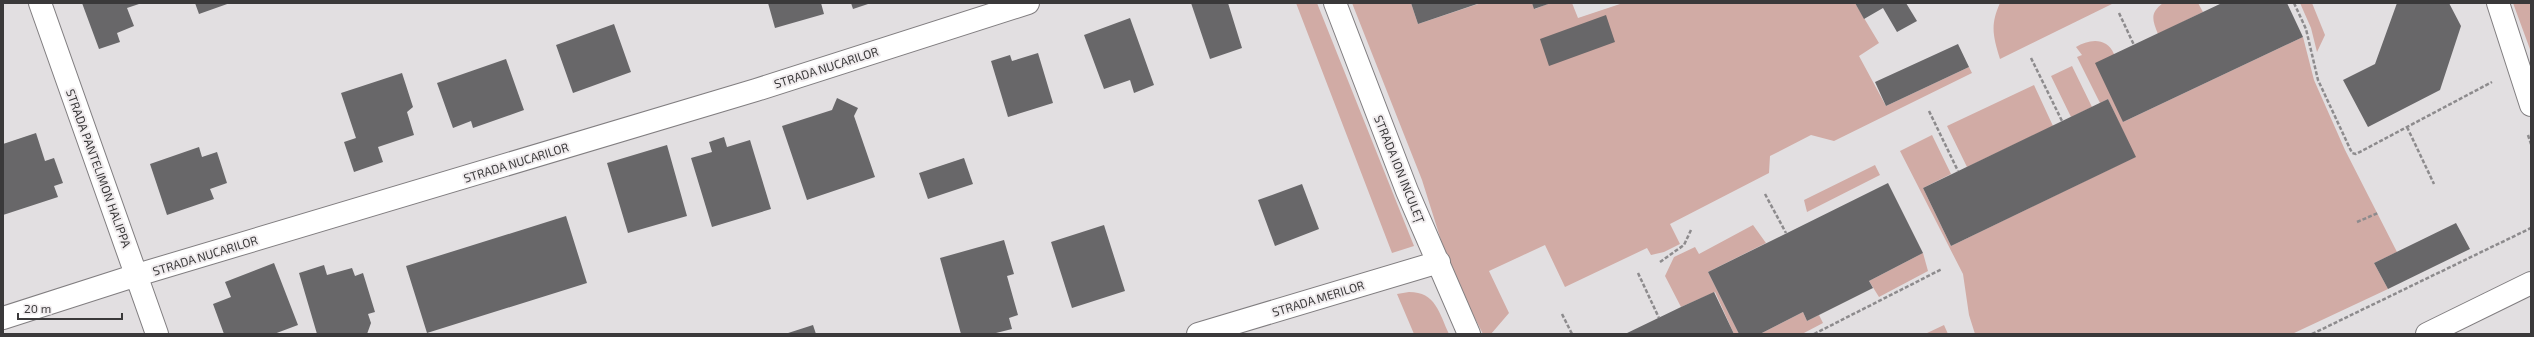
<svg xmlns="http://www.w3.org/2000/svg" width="2534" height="337" viewBox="0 0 2534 337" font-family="'Exo 2',sans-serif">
<rect width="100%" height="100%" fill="#e2dfe1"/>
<!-- green -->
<path fill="#d1aba5" d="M1296 3H1317L1414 246 1392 253Z
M1352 3H1411L1418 24 1481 3H1532L1535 9 1550 3H1572L1578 18 1623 3H1855L1879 43 1859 56 1886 106 1969 67 1972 73 1834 141 1811 135 1770 156 1769 173 1670 224 1680 244 1664 252 1651 255 1647 248 1565 287 1545 245 1489 271 1509 313 1491 334H1483L1451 272 1422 180Z
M2000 3H2114L2000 59C1993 36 1990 25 2000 3Z
M2163 3H2198L2203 12 2158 34C2152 19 2150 13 2163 3Z
M2300 3H2312L2325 35 2317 52 2311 28Z
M2513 3H2531V52Z
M2303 37 2314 80 2345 150 2397 252 2374 263 2388 289 2292 334H1975L1969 315 1963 274 1900 151 1932 135 1951 174 1923 188 1951 246 2135 157 2108 99 2100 103 2077 57 2082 55 2076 47C2089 39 2107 37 2114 54 2119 65 2121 108 2123 122Z
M2072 66 2092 107 2071 117 2051 76Z
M2034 85 2053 126 1967 167 1947 126Z
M1875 165 1880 175 1807 212 1804 200Z
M1753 225 1766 243 1708 272 1739 334H1734L1715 292 1681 307 1665 276 1674 257 1695 247 1699 254Z
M1923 253 1928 271 1879 297 1869 281Z
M1409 292C1436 292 1439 313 1449 334H1414L1397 294Z
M1803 312 1807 321 1819 315 1823 323 1802 334H1760Z
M1944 325 1948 334H1925Z"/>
<!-- building -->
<path fill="#686769" d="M82 3H142L127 8 134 26 117 33 120 42 99 49Z
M195 3H230L199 14Z
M768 3H821L824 14 775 28Z
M851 3H871L853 9Z
M1191 3H1228L1242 48 1210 59Z
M1411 3H1480L1418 24Z
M1532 3H1551L1534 9Z
M1855 3H1906L1917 21 1897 32 1883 8 1864 19Z
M2222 3H2287L2303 37 2123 122 2095 63Z
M2397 3H2449L2461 26 2440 90 2368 127 2343 80 2375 64Z
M1606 15 1615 42 1549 66 1540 39Z
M1130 18 1154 85 1134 93 1130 80 1104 89 1084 35Z
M614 24 631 72 573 93 556 45Z
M1958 44 1969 67 1886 106 1875 82Z
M1038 53 1053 103 1008 117 991 61 1010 55 1012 61Z
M506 59 524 110 473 128 471 121 453 128 437 83Z
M402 73 413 107 407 112 414 135 378 147 383 162 354 172 344 142 356 138 341 93Z
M837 98 858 108 854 116 875 177 807 200 782 126 832 110Z
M2108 99 2136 157 1951 246 1923 188Z
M36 133 45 161 54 158 63 183 54 186 58 197 3 215V144Z
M724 137 727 147 750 140 771 209 712 227 691 158 712 152 709 142Z
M667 145 687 216 628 233 607 163Z
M199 147 202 157 217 152 227 183 210 189 214 199 167 215 150 164Z
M964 158 973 184 928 199 919 173Z
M1888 183 1923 253 1869 281 1873 288 1807 321 1803 312 1760 334H1739L1708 272Z
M1302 184 1319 229 1275 246 1258 200Z
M566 216 587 283 427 333 406 266Z
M2456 223 2470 249 2388 289 2374 263Z
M1104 225 1125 291 1072 308 1051 242Z
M1004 240 1014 274 1007 276 1018 315 1009 318 1012 329 992 334H961L940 258Z
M274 263 298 325 274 334H224L213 304 231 297 225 282Z
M324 265 327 275 352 268 355 276 363 273 375 312 368 314 371 323 367 334H317L299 273Z
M1714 292 1734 334H1625L1681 307Z
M813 325 816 334H785Z"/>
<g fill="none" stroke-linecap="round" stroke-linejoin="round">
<!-- street casing -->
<g stroke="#817e80" stroke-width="24">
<path id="street" d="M40 3 157 334
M1335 3 1407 191 1469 334
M2498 3 2531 105
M3 318 137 275 756 90 1028 3
M1198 334 1439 262"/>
</g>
<!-- secondary casing -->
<g stroke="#817e80" stroke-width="24">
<path id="secondary" d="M2427 334 2531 283"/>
</g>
<!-- path -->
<path stroke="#8d8b8d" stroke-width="2.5" stroke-dasharray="4 2" stroke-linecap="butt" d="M2294 3 2306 29 2318 80 2352 153 2356 154 2492 82
M2119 13 2134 45
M2031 58 2062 121
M1929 111 1958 171
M2407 127 2434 184
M2528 135 2531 144
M1765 194 1786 233
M2357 222 2378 213
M1660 262 1684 245 1691 230
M1638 273 1659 318
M1562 314 1572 334
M1814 334 1942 269
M2312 334 2531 228"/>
<!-- street -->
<use href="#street" stroke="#fff" stroke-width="22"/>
<!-- secondary -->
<use href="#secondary" stroke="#fff" stroke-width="22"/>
</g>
<g text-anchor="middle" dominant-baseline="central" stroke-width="4" stroke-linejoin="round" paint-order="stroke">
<!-- street labels -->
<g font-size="12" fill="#3a393a" stroke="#f0ecee">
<text transform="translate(826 67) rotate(-18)">STRADA NUCARILOR</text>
<text transform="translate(516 162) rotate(-17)">STRADA NUCARILOR</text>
<text transform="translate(99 168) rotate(70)">STRADA PANTELIMON HALIPPA</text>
<text transform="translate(1400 169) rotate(68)">STRADA ION INCULEȚ</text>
<text transform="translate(205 255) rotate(-17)">STRADA NUCARILOR</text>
<text transform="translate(1318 298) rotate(-17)">STRADA MERILOR</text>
</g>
</g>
<!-- border -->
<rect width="2534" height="337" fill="none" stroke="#3a393a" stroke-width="8"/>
<!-- scale -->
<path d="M18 313v6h104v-6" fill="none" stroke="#3a393a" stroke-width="2"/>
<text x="24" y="313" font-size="12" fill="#3a393a" stroke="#f0ecee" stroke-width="3" paint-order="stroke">20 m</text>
</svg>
